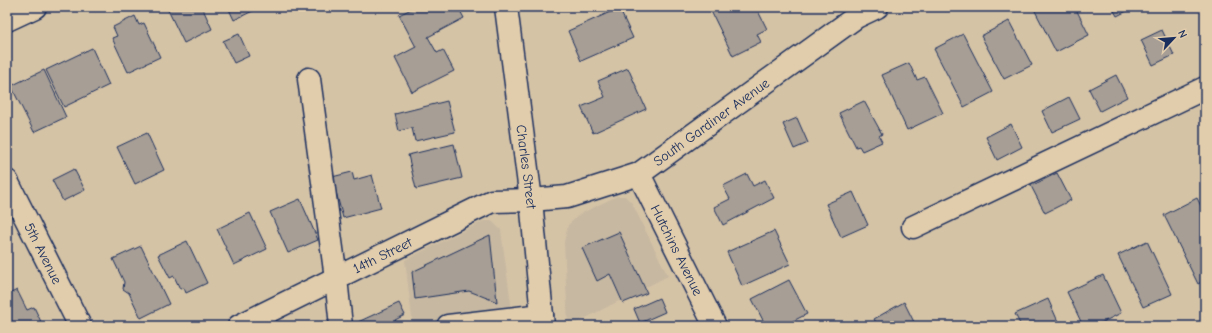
<svg xmlns="http://www.w3.org/2000/svg" width="1212" height="333" viewBox="0 0 1212 333" font-family="'Comic Neue',sans-serif">
<rect width="100%" height="100%" fill="#d5c3a6"/>
<filter id="ink" filterUnits="userSpaceOnUse"><feTurbulence type="fractalNoise" baseFrequency=".025" numOctaves="2"/><feDisplacementMap in="SourceGraphic" scale="8" xChannelSelector="R" yChannelSelector="G"/><feConvolveMatrix kernelMatrix="1 2 1 2 8 2 1 2 1" color-interpolation-filters="sRGB"/></filter>
<g filter="url(#ink)">
<!-- built -->
<path fill="#c7b8a1" d="M617 196H625L632 203 668 276 570 326H568L564 242 568 225 580 214Z
M483 221H492L501 230 514 326H413L405 260Z"/>
<!-- building -->
<path fill="#a79e95" stroke="#1b2f5e" d="M175 7H202L212 29 184 43 168 10Z
M228 7H261L234 20Z
M415 7H458L464 18 428 37 437 53 443 50 454 71 412 92 395 58 416 47 399 15Z
M709 7H756L767 29 757 34 761 42 733 56Z
M1033 7H1075L1089 35 1056 52Z
M1112 7H1135L1117 16Z
M619 8 633 38 581 61 568 31Z
M135 16 139 25 144 23 160 57 128 72 112 38 117 36 113 27Z
M1009 21 1032 65 1004 79 981 36Z
M1162 30 1174 55 1153 65 1141 40Z
M239 34 249 56 234 63 223 41Z
M963 34 993 92 964 107 934 49Z
M92 48 109 85 64 107 46 70Z
M909 63 917 80 925 77 943 113 907 130 882 75Z
M628 68 646 109 593 133 581 107 605 97 598 81Z
M44 70 66 117 34 132 11 86Z
M1116 75 1127 97 1100 111 1089 89Z
M1069 97 1080 119 1052 132 1042 111Z
M447 101 455 132 415 141 412 128 399 131 395 114Z
M864 101 882 134 879 136 882 142 862 151 859 146 856 147 839 113Z
M797 118 808 143 794 149 783 124Z
M1011 124 1022 147 997 160 986 137Z
M147 133 164 170 135 184 117 147Z
M454 144 462 178 416 189 408 155Z
M74 169 85 190 63 201 52 180Z
M352 172 354 180 372 175 381 208 343 218 332 177Z
M1057 173 1071 200 1045 213 1031 186Z
M747 174 753 186 765 180 774 198 723 225 714 207 730 199 723 186Z
M853 192 868 225 841 237 826 204Z
M1197 198 1205 214V280L1198 284 1164 215Z
M300 199 318 240 288 253 270 212Z
M250 213 267 249 234 265 217 229Z
M774 231 790 264 742 286 727 252Z
M619 232 647 293 623 303 610 274 597 281 582 248Z
M490 235 497 302 469 291 415 299 412 272Z
M187 241 207 283 186 293 184 288 180 289 174 276 170 278 158 255Z
M1147 241 1172 294 1143 307 1118 255Z
M141 246 169 304 141 318 129 293 123 289 124 282 113 259Z
M1103 275 1121 313 1095 326H1083L1067 292Z
M789 280 807 314 783 326H766L752 299Z
M17 290 27 310 34 307 43 326H7V295Z
M659 298 665 312 640 323 634 309Z
M1048 299 1060 326H1021L1015 314Z
M904 302 916 326H878L874 319Z
M399 303 405 315 395 320 398 326H359L358 322Z"/>
<g fill="none" stroke-linecap="round" stroke-linejoin="round">
<!-- minor casing -->
<g stroke="#1b2f5e" stroke-width="25">
<g id="minor">
<path d="M7 20 35 7"/>
<path d="M309 79 336 278 341 326"/>
<path id="s1" d="M639 174 715 326"/>
<path id="s2" d="M7 181 80 326"/>
<path d="M913 227 1205 88"/>
<path id="s3" d="M239 326 492 201 531 200 567 197 639 174 856 17 877 7"/>
<path d="M448 326 542 315"/>
</g>
</g>
<!-- major casing -->
<g stroke="#1b2f5e" stroke-width="25">
<g id="major">
<path id="s4" d="M506 7 531 200 543 326"/>
</g>
</g>
<!-- minor -->
<use href="#minor" stroke="#e1ccab" stroke-width="22"/>
<!-- major -->
<use href="#major" stroke="#e1ccab" stroke-width="22"/>
</g>
</g>
<g text-anchor="middle" dominant-baseline="central" stroke-width="3.5" stroke-linejoin="round" paint-order="stroke">
<!-- street labels -->
<g font-size="14" fill="#1b2f5e" stroke="#e1ccab">
<text stroke="none"><textPath href="#s3" startOffset="522">South Gardiner Avenue</textPath></text>
<text stroke="none"><textPath href="#s4" startOffset="161">Charles Street</textPath></text>
<text stroke="none"><textPath href="#s1" startOffset="85">Hutchins Avenue</textPath></text>
<text stroke="none"><textPath href="#s2" startOffset="81">5th Avenue</textPath></text>
<text stroke="none"><textPath href="#s3" startOffset="160">14th Street</textPath></text>
</g>
</g>
<!-- margin -->
<rect width="1212" height="333" fill="none" stroke="#e1ccab" stroke-width="24"/>
<rect x="12" y="12" width="1188" height="309" fill="none" stroke="#1b2f5e" stroke-width="1.5" filter="url(#ink)"/>
<!-- north arrow -->
<g transform="translate(1174 38) rotate(64)" stroke="#e1ccab" stroke-width="3" paint-order="stroke">
<path d="M0-3L7 15L0 10L-7 15Z" fill="#1b2f5e"/>
<text y="-6" font-size="11" font-weight="bold" text-anchor="middle" fill="#1b2f5e">N</text>
</g>
</svg>
